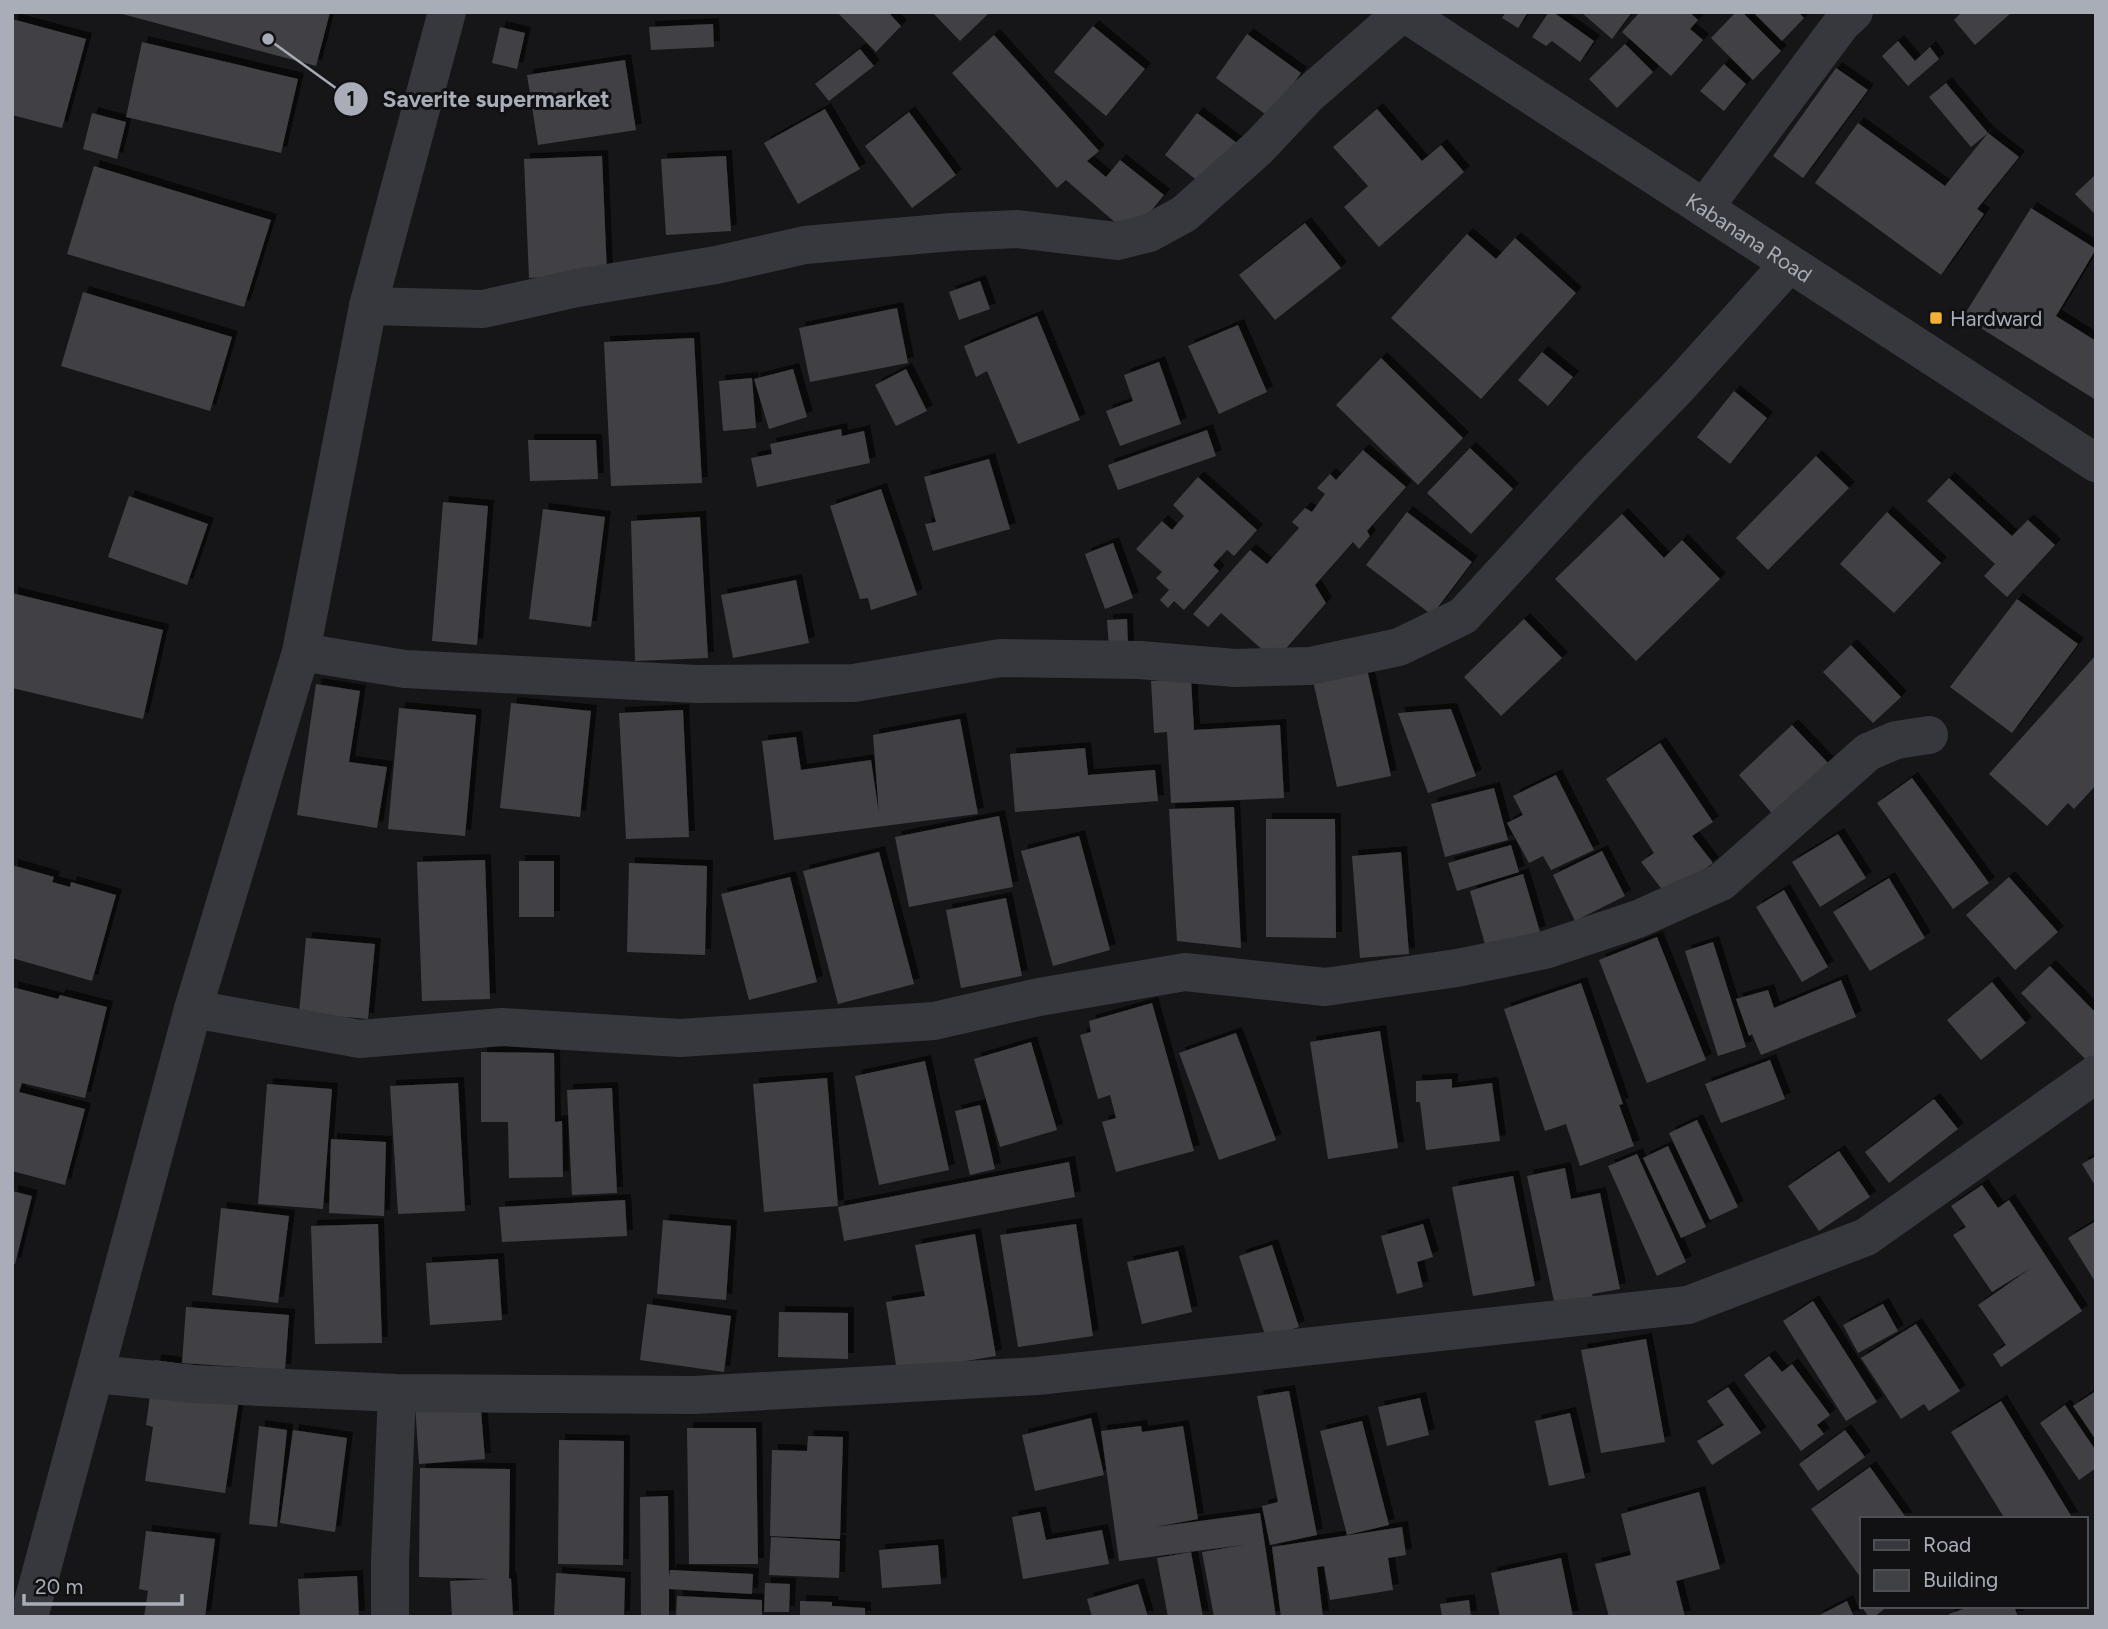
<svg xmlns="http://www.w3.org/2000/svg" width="2108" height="1629" viewBox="0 0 2108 1629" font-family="Figtree,sans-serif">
<defs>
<filter id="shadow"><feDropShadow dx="6" dy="-6" stdDeviation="0" flood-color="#0009"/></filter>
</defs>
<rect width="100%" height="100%" fill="#161618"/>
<!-- building -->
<path fill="#404145" filter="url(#shadow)" d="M115 12H330L316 66Z
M837 12H888L901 26 876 52Z
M932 12H990L960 41Z
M1506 12H1528L1518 28 1502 18Z
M1549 12H1553L1594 41 1580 62 1552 41 1546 46 1532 37Z
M1581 12H1632L1612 39Z
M1640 12H1689L1698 20 1690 29 1703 40 1671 76 1622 32Z
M1736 12H1742L1781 51 1753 80 1711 38Z
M1753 12H1798L1804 18 1782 41Z
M1962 12H2012L1975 45 1954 20Z
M12 19 86 39 62 128 12 115Z
M713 24 714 47 651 50 649 27Z
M1093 26 1145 69 1106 116 1054 72Z
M500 27 525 33 517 69 492 63Z
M1247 34 1301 73 1269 117 1216 78Z
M994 35 1099 151 1087 161 1106 177 1120 160 1164 195 1131 236 1066 180 1057 188 952 73Z
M1898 41 1915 61 1930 47 1939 59 1908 86 1882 56Z
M142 42 298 79 281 153 126 117Z
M1625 44 1653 72 1617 108 1589 79Z
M860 49 874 66 829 101 815 84Z
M625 60 636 130 538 145 527 75Z
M1724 64 1746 84 1724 111 1700 91Z
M1836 68 1868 90 1803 178 1773 156Z
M1946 83 1988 133 2019 157 1977 209 1984 214 1941 275 1815 183 1858 123 1945 186 1988 133 1971 147 1929 97Z
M825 109 860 169 798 204 764 143Z
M1377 109 1422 161 1441 145 1464 172 1379 247 1344 207 1368 186 1333 147Z
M909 112 956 175 912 208 865 146Z
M92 113 126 122 117 159 83 149Z
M1197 113 1242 147 1209 190 1165 155Z
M602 156 607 274 529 278 524 159Z
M726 156 731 231 666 235 661 159Z
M94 166 271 220 244 307 67 254Z
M2096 174V215L2075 194Z
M2031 208 2096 249 2056 316 2096 341V400L1963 317Z
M1305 223 1341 268 1275 320 1239 275Z
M1467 234 1496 259 1515 238 1576 293 1481 399 1391 318Z
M980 281 990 309 959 320 949 292Z
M83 292 232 337 210 411 61 366Z
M897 308 908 363 810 382 799 328Z
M1037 316 1080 420 1018 444 987 371 976 377 964 346Z
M1238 325 1267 392 1219 414 1188 346Z
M694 338 702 483 611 486 604 342Z
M1542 352 1573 377 1548 406 1518 380Z
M1381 358 1463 438 1418 485 1336 405Z
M1159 362 1181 424 1120 446 1106 411 1133 401 1124 375Z
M793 369 807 417 769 429 754 379Z
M906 369 927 411 896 426 875 385Z
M752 378 756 428 723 431 719 381Z
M1734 391 1767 418 1730 464 1697 437Z
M841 429 842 436 864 431 870 463 757 487 751 458 772 454 770 444Z
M1207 430 1216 456 1118 490 1108 465Z
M528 440H596L598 479 530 481Z
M1470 448 1513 489 1471 534 1427 493Z
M1363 450 1406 487 1367 531 1370 536 1359 549 1353 542 1315 585 1326 603 1275 661 1221 613 1208 627 1193 614 1250 550 1267 564 1299 528 1292 522 1305 508 1312 512 1325 494 1317 488 1330 474 1336 480Z
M1816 456 1849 488 1768 570 1736 538Z
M989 459 1010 529 933 551 925 524 936 522 924 477Z
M1198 477 1257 530 1234 556 1227 550 1213 565 1219 571 1184 610 1174 601 1168 608 1160 600 1169 590 1156 578 1162 572 1136 549 1162 521 1172 530 1184 516 1173 505Z
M1949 478 2012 536 2028 520 2055 545 2007 597 1984 576 1995 564 1927 501Z
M881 489 917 595 871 610 868 598 860 599 830 506Z
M129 496 208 524 187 585 108 557Z
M443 502 488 506 477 645 432 641Z
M543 509 605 517 591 627 529 619Z
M1407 512 1472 562 1432 615 1366 565Z
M1887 512 1941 563 1894 613 1840 564Z
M1622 514 1664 558 1682 540 1720 579 1636 661 1555 579Z
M700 517 708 658 635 661 631 521Z
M1113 543 1133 598 1105 609 1085 554Z
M796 580 809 643 733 658 721 595Z
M12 593 163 630 143 719 12 688Z
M2017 599 2078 644 2012 733 1950 687Z
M1127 619 1128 647H1109L1107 620Z
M1524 619 1562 658 1501 716 1464 677Z
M1851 645 1901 697 1873 723 1823 672Z
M2096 655V785L2074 809 2068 803 2047 826 1989 774Z
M1367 669 1391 776 1337 787 1313 681Z
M1191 679 1194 730 1280 725 1284 798 1171 803 1167 732 1154 733 1151 681Z
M316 684 360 691 349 762 387 767 377 828 297 815Z
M511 703 591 711 580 817 500 808Z
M399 708 476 715 465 836 388 829Z
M1451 709 1476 776 1428 793 1398 713Z
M683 710 689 837 626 839 619 713Z
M960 719 978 814 774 840 762 741 796 737 801 770 871 760 879 814 873 735Z
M1792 725 1832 767 1775 817 1739 775Z
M1660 743 1713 822 1692 836 1713 863 1667 896 1641 862 1654 853 1606 779Z
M1085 748 1088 775 1155 770 1158 801 1015 812 1010 754Z
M1556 775 1594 850 1551 870 1543 856 1529 863 1507 823 1523 815 1513 796Z
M1912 778 1989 883 1953 909 1877 803Z
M1494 788 1508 840 1445 857 1431 804Z
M1234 807 1241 948 1177 941 1169 809Z
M999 816 1013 887 909 907 895 837Z
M1266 819H1335L1336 938 1266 937Z
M1838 834 1866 878 1820 907 1792 862Z
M1079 836 1110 950 1053 966 1021 851Z
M1511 845 1519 872 1457 891 1448 863Z
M1602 851 1625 896 1575 921 1553 875Z
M879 852 914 984 838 1004 803 871Z
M1401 852 1409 954 1360 958 1352 856Z
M485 860 490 999 422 1001 417 862Z
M519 861H554V917H519Z
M629 863 707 866 705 955 627 952Z
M12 865 54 877 52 882 70 887 71 882 116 895 92 981 12 958Z
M1523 874 1540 932 1486 948 1470 891Z
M790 877 817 982 749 1000 721 894Z
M2009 877 2058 932 2015 970 1966 915Z
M1889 878 1925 938 1870 971 1833 912Z
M1784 890 1828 967 1802 982 1756 907Z
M1006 898 1022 976 961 988 946 910Z
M1657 937 1706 1060 1647 1083 1599 960Z
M306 938 375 944 368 1019 299 1013Z
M1713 942 1746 1047 1718 1056 1685 951Z
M2050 966 2096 1013V1057L2089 1063 2021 993Z
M1841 980 1856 1017 1761 1055 1752 1034 1749 1036 1736 999 1768 990 1774 1008Z
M1992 982 2026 1023 1981 1060 1947 1020Z
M1581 983 1623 1104 1619 1105 1634 1146 1580 1166 1566 1124 1545 1131 1504 1009Z
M12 987 58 999 60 995 107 1007 85 1098 22 1083 19 1092 85 1109 65 1185 12 1171Z
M1152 1003 1194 1151 1116 1172 1102 1122 1116 1118 1110 1095 1098 1099 1080 1035 1091 1032 1089 1021Z
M1380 1031 1398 1148 1328 1159 1310 1042Z
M1236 1033 1276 1140 1219 1160 1179 1053Z
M1031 1042 1057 1130 1000 1147 974 1059Z
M481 1052 554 1053 555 1122 562 1121 563 1177 509 1178 508 1122H481Z
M1770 1060 1785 1099 1721 1123 1705 1084Z
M925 1061 949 1170 879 1185 855 1076Z
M827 1078 838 1206 764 1212 753 1084Z
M1452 1079V1088L1492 1083 1500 1141 1426 1150 1420 1102H1416V1081Z
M458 1083 465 1211 398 1214 390 1086Z
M267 1084 332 1089 323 1209 258 1204Z
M612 1088 617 1193 572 1195 567 1090Z
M1934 1099 1958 1129 1889 1183 1865 1152Z
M980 1105 995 1169 970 1175 955 1111Z
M1697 1120 1738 1207 1710 1220 1669 1133Z
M331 1139 386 1142 384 1216 329 1213Z
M1668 1146 1706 1227 1681 1238 1643 1158Z
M1839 1151 1870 1197 1819 1231 1788 1186Z
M1637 1154 1686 1262 1657 1276 1608 1166Z
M2096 1156V1187L2082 1164Z
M1069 1162 1075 1197 844 1241 838 1207Z
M1565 1168 1571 1199 1600 1193 1620 1289 1592 1294 1593 1298 1555 1306 1527 1176Z
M1513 1176 1535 1286 1473 1296 1452 1187Z
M1982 1185 1998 1208 2009 1200 2082 1311 2001 1367 1993 1354 2006 1345 1978 1305 2031 1268 1992 1292 1953 1235 1966 1227 1951 1206Z
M12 1191 32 1196 15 1264 12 1263Z
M625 1200 627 1236 502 1242 499 1207Z
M221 1208 289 1216 278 1303 212 1295Z
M663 1220 731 1226 726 1300 657 1294Z
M2096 1221V1283L2068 1238Z
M378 1224 382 1343 315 1344 311 1226Z
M1076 1224 1093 1336 1018 1347 1000 1235Z
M1423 1224 1433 1257 1417 1262 1423 1287 1397 1294 1381 1236Z
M975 1234 996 1356 924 1368 899 1383 886 1302 925 1296 915 1245Z
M1272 1245 1299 1327 1266 1338 1239 1256Z
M1178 1251 1192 1312 1142 1324 1127 1262Z
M498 1259 502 1320 430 1325 426 1263Z
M1813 1301 1877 1402 1846 1421 1783 1321Z
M647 1304 731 1316 724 1372 640 1360Z
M1883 1304 1898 1331 1858 1353 1843 1325Z
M186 1307 289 1315 285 1370 182 1363Z
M779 1312 848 1313V1359L778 1357Z
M1916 1324 1960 1391 1929 1411 1924 1404 1901 1419 1861 1358Z
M1646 1339 1665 1442 1601 1453 1581 1350Z
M1769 1356 1782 1372 1792 1364 1830 1415 1817 1425 1824 1434 1801 1451 1744 1375Z
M155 1360 243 1373 225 1493 145 1481 153 1427 146 1425Z
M1728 1387 1761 1433 1712 1465 1697 1441 1724 1425 1707 1401Z
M1289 1391 1317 1535 1270 1545 1262 1506 1278 1502 1257 1396Z
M2096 1391V1440L2073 1406Z
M1420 1398 1429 1435 1387 1446 1378 1407Z
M480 1399 485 1459 419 1464 415 1404Z
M2001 1401 2073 1519H2005L1951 1432Z
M2065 1405 2096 1451V1468L2079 1480 2040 1423Z
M1570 1413 1585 1478 1549 1486 1535 1421Z
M1091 1418 1104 1475 1035 1491 1022 1435Z
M1362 1421 1389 1525 1347 1535 1320 1431Z
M259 1426 287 1430 277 1527 249 1524Z
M1141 1426 1142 1432 1183 1426 1198 1519 1155 1527 1260 1513 1276 1617H1214L1202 1552 1243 1545 1119 1561 1101 1431Z
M687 1428H756L758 1564H689Z
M293 1430 347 1438 335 1532 280 1523Z
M1845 1430 1865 1457 1818 1491 1799 1464Z
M808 1436 843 1437 840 1539 770 1536 772 1450 807 1451Z
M559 1440 624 1441 623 1565 558 1564Z
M1870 1467 1907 1519H1861V1578L1811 1509Z
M420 1468 510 1469 509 1579 511 1578 513 1617H452L450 1581 491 1579 419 1577Z
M1699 1492 1720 1569 1676 1581 1685 1617H1609L1595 1564 1631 1555 1621 1514Z
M668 1496 669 1578 670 1570 753 1574 752 1594 669 1589V1617H641L640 1497Z
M1040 1512 1046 1540 1102 1530 1109 1564 1023 1579 1012 1517Z
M1402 1527 1406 1555 1388 1558 1393 1590 1330 1600 1324 1566 1317 1567 1323 1617H1281L1272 1547Z
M146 1531 215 1539 205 1617H144L148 1591 139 1589Z
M771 1537 840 1541 839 1578 769 1575Z
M938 1545 941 1584 882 1588 879 1550Z
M1191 1552 1203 1617H1168L1157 1558Z
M1561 1558 1573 1617H1500L1491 1573Z
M556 1573 625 1578 624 1617H554Z
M357 1576 359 1617H300L298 1579Z
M765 1583 790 1584 789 1612H764Z
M1138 1584 1148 1617H1092L1087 1599Z
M677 1596 762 1600V1617H676Z
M1469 1600 1471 1617H1442L1440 1604Z
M800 1601 832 1602V1606L865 1608V1617H800Z
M1847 1601 1854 1617H1816Z
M1861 1606H1888L1874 1617H1869Z
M1972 1606H2014L2018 1617H1949V1614Z"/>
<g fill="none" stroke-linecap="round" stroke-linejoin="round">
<!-- minor -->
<path stroke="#37383d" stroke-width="38" d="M1704 208 1842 23 1854 12
M368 306 483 309 577 288 716 265 805 245 952 232 1018 229 1117 241 1149 233 1184 214 1258 148 1307 96 1403 12
M301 652 405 669 697 684 854 683 1000 658 1140 660 1235 668 1310 666 1399 647 1463 616 1588 480 1678 387 1789 264
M193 1009 360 1039 502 1027 680 1038 934 1021 1039 997 1185 972 1325 987 1457 968 1545 950 1638 919 1721 882 1868 752 1896 740 1929 735
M96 1374 195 1384 397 1393 694 1395 1037 1376 1688 1305 1866 1237 2096 1074
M390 1617V1562L397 1393"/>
<!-- tertiary -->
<g stroke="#37383d" stroke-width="38">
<path id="s1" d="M1403 12 2096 463"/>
<path d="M29 1617 193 1009 301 652 368 306 447 12"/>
</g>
</g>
<!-- markers -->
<rect fill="#f2b134" stroke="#111113" stroke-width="2.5" x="1929" y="311" width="14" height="14" rx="3.5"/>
<g text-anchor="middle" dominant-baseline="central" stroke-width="6" stroke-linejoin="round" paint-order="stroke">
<!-- street labels -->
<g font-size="21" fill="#a8adb8" stroke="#111113">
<text stroke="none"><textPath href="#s1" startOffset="413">Kabanana Road</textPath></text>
</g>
<!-- poi labels -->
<g font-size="21" fill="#a8adb8" stroke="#111113" text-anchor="start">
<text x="1950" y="318">Hardward</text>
</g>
</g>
<!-- callouts -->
<path fill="none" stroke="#a8adb8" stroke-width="2.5" d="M268 39L351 99"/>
<g fill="#a8adb8" stroke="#111113" stroke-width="2.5">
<circle cx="268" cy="39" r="7"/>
<circle cx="351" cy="99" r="18"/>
</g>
<g font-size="21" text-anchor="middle" font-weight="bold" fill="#111">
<text x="351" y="106">1</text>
</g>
<g font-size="23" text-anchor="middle" font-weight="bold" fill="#a8adb8" stroke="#111113" stroke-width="6" stroke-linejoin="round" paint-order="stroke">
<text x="496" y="107">Saverite supermarket</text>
</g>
<!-- border -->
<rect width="2108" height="1629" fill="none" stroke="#a8adb8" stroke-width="28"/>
<!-- legend -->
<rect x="1860" y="1517" width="228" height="91" fill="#111113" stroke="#4d4f55" stroke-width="2"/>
<rect x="1874" y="1540" width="35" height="10" fill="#37383d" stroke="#4d4f55" stroke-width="2"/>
<text x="1923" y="1552" font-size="21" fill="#a8adb8">Road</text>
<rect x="1874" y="1570" width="35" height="21" fill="#404145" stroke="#4d4f55" stroke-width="2"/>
<text x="1923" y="1587" font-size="21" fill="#a8adb8">Building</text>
<!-- scale -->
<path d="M24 1594v10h158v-10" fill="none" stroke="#a8adb8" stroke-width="3.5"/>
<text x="35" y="1594" font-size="21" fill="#a8adb8" stroke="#111113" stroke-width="5" paint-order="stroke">20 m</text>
</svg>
